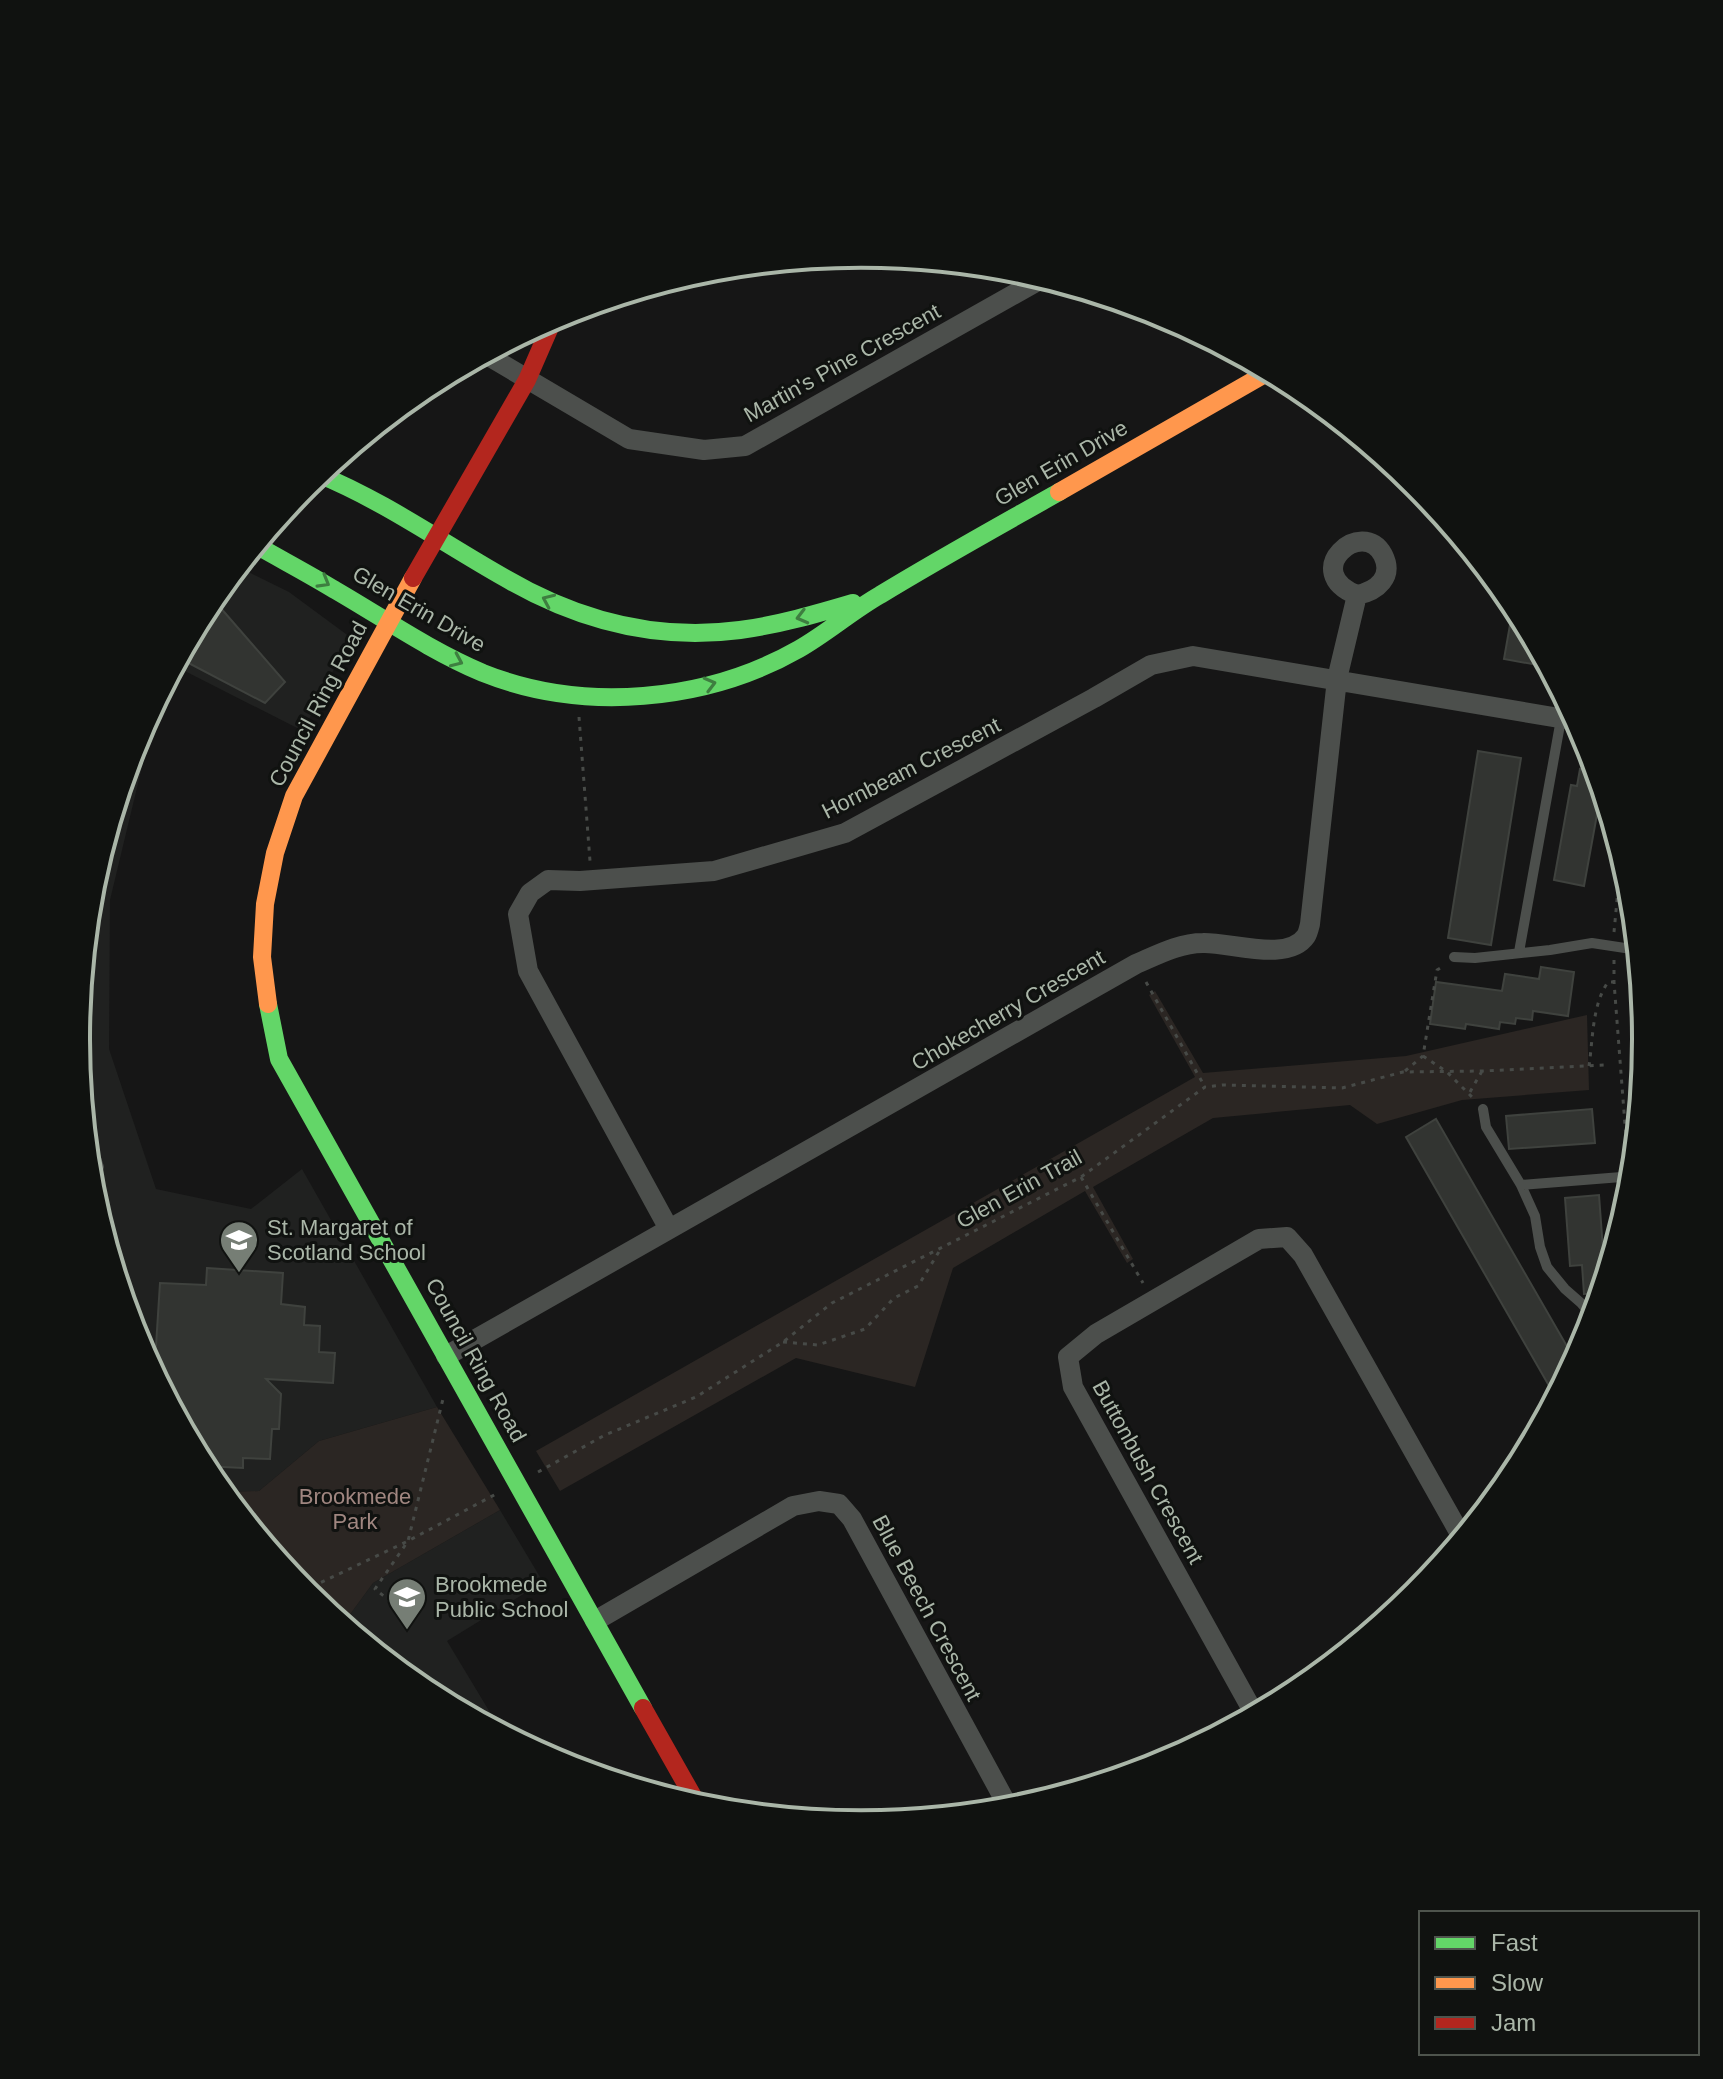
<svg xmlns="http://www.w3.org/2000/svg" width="1723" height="2079" viewBox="0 0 1723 2079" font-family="Helvetica,sans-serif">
<rect width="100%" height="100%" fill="#161616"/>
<!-- built -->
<path fill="#202120" d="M238 567 289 592 350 637 303 731 175 666 209 603Z
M159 696 110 900 109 1049 156 1189 251 1209 302 1169 437 1407 319 1441 259 1491 222 1492 208 1476 136 1340 91 1192 76 1039 91 886 136 738Z
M500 1510 543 1582 447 1641 503 1734 425 1692 338 1621 346 1620 373 1583Z"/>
<!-- green -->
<path fill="#2b2623" d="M1155 991 1203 1073 1406 1056 1587 1015 1589 1090 1462 1100 1377 1124 1350 1105 1213 1118 1093 1187 1133 1259 1127 1263 1085 1191 953 1268 915 1387 796 1358 560 1491 536 1451 1195 1077 1149 995Z
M437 1407 500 1510 373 1583 346 1620 337 1621 306 1595 222 1492 259 1491 319 1441Z"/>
<!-- building -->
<path fill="#323431" stroke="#3f423e" stroke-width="2" d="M212 598 285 682 265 703 179 658Z
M1514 602 1515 603 1549 667 1504 659Z
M1478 751 1521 758 1491 945 1448 938Z
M1580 769 1597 772 1602 787 1584 886 1554 880 1571 785 1577 786Z
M1541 967 1574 972 1568 1016 1533 1011 1532 1020 1516 1018 1515 1024 1500 1022 1499 1029 1466 1024 1465 1029 1430 1024 1436 982 1502 991 1505 974 1539 979Z
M1592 1109 1595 1143 1509 1149 1506 1116Z
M1436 1119 1576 1362 1556 1398 1406 1137Z
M1599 1195 1604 1263 1606 1262 1607 1274 1601 1293 1584 1294 1582 1265 1570 1266 1565 1198Z
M207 1268 283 1273 281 1304 305 1307 304 1325 320 1326 319 1352 335 1353 333 1383 266 1379 281 1394 279 1429H272L270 1459 243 1458V1468L203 1466 158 1382 160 1362H155L160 1283 206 1285Z"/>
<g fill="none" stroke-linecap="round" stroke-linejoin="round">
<!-- path -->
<path stroke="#474a47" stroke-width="3" stroke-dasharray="4 6" stroke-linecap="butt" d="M579 717 590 861
M1614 932 1619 879 1624 861
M1614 960V982L1628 1164
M1146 982 1205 1087
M1423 1056 1447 1072 1475 1100
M1589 1066C1593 1039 1592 1005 1608 982H1614
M1405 1071 1423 1056 1437 970 1442 967
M1470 1092 1482 1071
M1081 1177 1143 1283
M1629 1191V1201
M783 1342 818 1345 865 1329 894 1298 918 1286 940 1250
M538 1472 605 1435 696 1397 783 1342 832 1303 1081 1177 1205 1087 1222 1085 1342 1088 1403 1072 1482 1071 1606 1065
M303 1591 408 1541 496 1494
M391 1602 375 1589 408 1541 443 1399"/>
<!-- lane -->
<path stroke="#4c4f4c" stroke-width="10" d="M1519 952 1565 697
M1454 957 1475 958 1550 950 1592 943 1638 950
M1483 1109 1486 1127 1521 1185 1535 1216 1540 1247 1547 1267 1565 1289 1581 1303 1594 1318
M84 1122 99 1167 90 1184
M1521 1185 1634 1176"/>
<!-- street -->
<path stroke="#4c4f4c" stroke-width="20" d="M485 354 629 439 704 450 745 446 1043 278
M669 1229 528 971 518 914 530 893 548 880 580 881 714 871 845 833 1094 698 1151 665 1193 656 1577 721
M446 1356 1136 964C1157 955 1179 943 1203 943 1230 942 1288 963 1306 936 1308 933 1309 928 1310 924L1337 679 1357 595C1377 591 1394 577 1383 555 1362 516 1299 572 1357 595
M595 1621 793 1506 819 1501 839 1504 852 1519 1010 1810
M1255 1715 1073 1387 1068 1357 1096 1334 1259 1239 1287 1237 1303 1255 1463 1539"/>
<!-- fast -->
<path stroke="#63d668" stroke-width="18" d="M318 474C384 501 443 543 505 578 577 620 657 641 740 630 778 625 816 614 853 603
M256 545C282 560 309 574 335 590 385 619 429 650 483 673 583 713 706 702 799 649 827 633 852 611 880 595 939 559 999 526 1059 492
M1642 989 1646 1054
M268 1004 279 1059 643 1708"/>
<!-- slow -->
<path stroke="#ff974d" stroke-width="18" d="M1059 492 1270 371
M268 1004 262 957 265 904 275 853 294 796 413 578"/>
<!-- jam -->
<path stroke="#b3261e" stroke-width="18" d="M413 578 527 380 554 318
M643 1708 699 1807"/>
</g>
<!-- one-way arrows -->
<defs><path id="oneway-chevron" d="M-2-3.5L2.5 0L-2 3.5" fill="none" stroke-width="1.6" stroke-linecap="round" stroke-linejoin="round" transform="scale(2)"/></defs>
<g stroke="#3e7e40">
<use href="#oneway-chevron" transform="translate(324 582) rotate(30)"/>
<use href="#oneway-chevron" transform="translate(548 600) rotate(-156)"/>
<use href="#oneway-chevron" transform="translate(802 617) rotate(165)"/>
<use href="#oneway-chevron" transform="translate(457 661) rotate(24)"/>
<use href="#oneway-chevron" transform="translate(710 684) rotate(-15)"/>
</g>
<!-- icons -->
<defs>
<g id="school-pin" transform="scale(2)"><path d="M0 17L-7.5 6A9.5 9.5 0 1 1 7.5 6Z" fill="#767e75" stroke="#101210"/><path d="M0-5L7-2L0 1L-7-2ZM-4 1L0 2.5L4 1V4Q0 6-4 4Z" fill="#fff"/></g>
</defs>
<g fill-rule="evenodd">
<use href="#school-pin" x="239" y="1240"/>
<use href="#school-pin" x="407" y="1597"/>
</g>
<g text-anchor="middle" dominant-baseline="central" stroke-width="6" stroke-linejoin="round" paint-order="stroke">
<!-- street labels -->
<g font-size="22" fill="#aab6a8" stroke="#101210">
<text transform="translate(842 363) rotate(-29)">Martin's Pine Crescent</text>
<text transform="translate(1061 463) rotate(-30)">Glen Erin Drive</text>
<text transform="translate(419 609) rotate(30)">Glen Erin Drive</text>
<text transform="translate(318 704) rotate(-62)">Council Ring Road</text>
<text transform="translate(911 768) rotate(-27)">Hornbeam Crescent</text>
<text transform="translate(1008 1010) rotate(-30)">Chokecherry Crescent</text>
<text transform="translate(1019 1189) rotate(-29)">Glen Erin Trail</text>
<text transform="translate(476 1360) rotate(61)">Council Ring Road</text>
<text transform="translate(1148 1472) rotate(61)">Buttonbush Crescent</text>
<text transform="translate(927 1608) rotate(62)">Blue Beech Crescent</text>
</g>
<!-- poi labels -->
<g font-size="22" fill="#aab6a8" stroke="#101210" text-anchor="start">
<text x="267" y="1227">St. Margaret of<tspan x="267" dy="25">Scotland School</tspan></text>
<text x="435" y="1584">Brookmede<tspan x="435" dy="25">Public School</tspan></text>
</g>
<!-- park labels -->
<g font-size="22" fill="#a08680" stroke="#101210">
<text x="355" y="1496">Brookmede<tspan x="355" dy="25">Park</tspan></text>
</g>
</g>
<!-- crop -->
<path d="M0 0H1723V2079H0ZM90 1039a771 771 0 1 1 1542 0a771 771 0 1 1-1542 0Z" fill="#101210" fill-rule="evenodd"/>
<path fill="none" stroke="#aab6a8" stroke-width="4" d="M90 1039a771 771 0 1 1 1542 0a771 771 0 1 1-1542 0Z"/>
<!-- legend -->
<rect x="1419" y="1911" width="280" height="144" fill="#101210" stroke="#4e544d" stroke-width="2"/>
<rect x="1435" y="1937" width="40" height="12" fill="#63d668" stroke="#4e544d" stroke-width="2"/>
<text x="1491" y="1951" font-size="24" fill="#aab6a8">Fast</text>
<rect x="1435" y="1977" width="40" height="12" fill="#ff974d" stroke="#4e544d" stroke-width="2"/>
<text x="1491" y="1991" font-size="24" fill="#aab6a8">Slow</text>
<rect x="1435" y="2017" width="40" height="12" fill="#b3261e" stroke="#4e544d" stroke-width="2"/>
<text x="1491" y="2031" font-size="24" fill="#aab6a8">Jam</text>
</svg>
